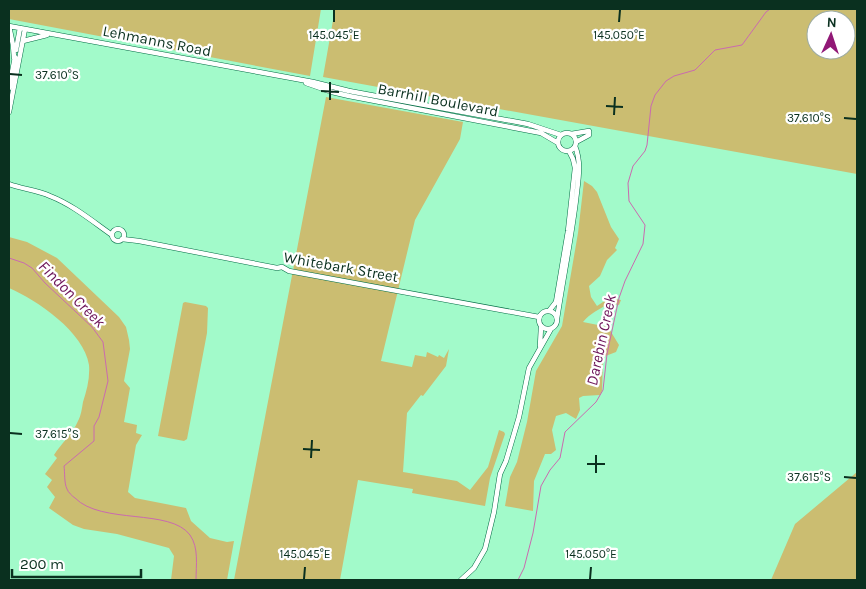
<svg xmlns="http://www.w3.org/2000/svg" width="866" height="589" viewBox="0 0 866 589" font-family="Karla,sans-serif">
<rect width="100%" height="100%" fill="#a2faca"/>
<!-- green -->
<path fill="#cbbd71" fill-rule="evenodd" d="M9 9H321L310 76 9 19Z
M335 9H857V174L323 77ZM816 20H846V50H816Z
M326 97 463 122 460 139 415 220 381 361 412 367 415 355 426 357 427 352 438 357 439 355 444 358 449 349 446 366 423 396 421 395 407 413 403 472 457 481 470 490 488 467 499 430 504 432 505 434 490 478 485 506 412 493 413 489 358 480 340 580H234Z
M584 181 592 186 597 192 611 227 619 239 615 248 617 250 607 260 600 276 589 286 591 297 597 306 609 298 621 300 619 305 609 303C599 310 590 313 583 322L608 327 619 345 616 352 603 357 602 391 600 395 583 396 579 398 580 410 576 419 566 413 556 416 552 430 556 450 551 454H545L534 481 533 511 505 506 510 477 517 462 527 422 536 371 562 326 578 233Z
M9 237 27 242 57 258 119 317 126 327 129 340 130 349 124 381 130 388 124 422 137 425 136 433 142 435 136 445 128 492 135 498 186 508 191 521 210 538 227 542 234 541 227 580H171L174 556 169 548 117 534 84 529 73 525 49 508 55 497 47 487 52 480 45 474 57 458 54 455C61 444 73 433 78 421 81 416 82 408 83 402 87 390 90 378 89 365 84 332 37 300 9 288Z
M185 302 206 306 208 308 207 333 187 439 184 441 158 436 183 303Z
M857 472V580H771L795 524Z"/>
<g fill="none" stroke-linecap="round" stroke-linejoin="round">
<!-- stream -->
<path stroke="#ca6aaf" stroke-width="1" d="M9 258 24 263 32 268 45 283 92 327 103 342 108 381 99 417 94 426V441L64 466C65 473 64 483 67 489 68 492 72 496 75 498 102 525 170 508 190 535 199 548 196 565 196 580
M518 580 524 568 533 533 541 486 550 470 560 458 565 432 596 402 603 390 607 354 619 298 625 281 643 244 645 225 629 201 628 183 633 166 645 151 647 145 651 106 655 95 666 81 674 76 695 70 715 50 742 45 766 12 770 9"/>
<!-- tertiary casing -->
<g stroke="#006d44" stroke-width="5.5">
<path id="tertiary" d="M23 41 47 35
M16 50 20 28
M14 58 13 45 9 26 313 82 349 91 528 124 561 135
M306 83 332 92 349 96 541 133 558 143
M9 88 15 57
M9 112 25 29
M558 142a9 9 0 1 1 18 0a9 9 0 1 1-18 0Z
M571 134 589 131V135L576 142
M9 184C22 189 37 190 50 196 73 205 92 221 112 235
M112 235a6 6 0 1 1 12 0a6 6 0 1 1-12 0Z
M122 239 139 241 277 268 282 267 289 271 539 317
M539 320a9 9 0 1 1 18 0a9 9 0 1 1-18 0Z
M549 311 556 302 568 231 575 168 573 159 569 151
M557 319C563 279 571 240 576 200 578 181 582 163 575 146
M540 346 541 327
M461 580 474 568 485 549 494 512 500 474 506 461 519 417 529 368 551 329"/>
</g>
<!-- tertiary -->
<use href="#tertiary" stroke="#fff" stroke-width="4.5"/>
</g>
<!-- ticks -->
<path fill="none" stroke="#0a301f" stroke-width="2" d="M334 22V10M619 22 620 10M10 74 22 75M321 91 339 92M330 100V82M606 106 623 107M614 115 615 97M844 118 856 119M10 433 22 434M303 449 320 450M311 458 312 440M587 464H605M596 473V455M844 477 856 478M304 579 305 567M590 579 591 567"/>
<g text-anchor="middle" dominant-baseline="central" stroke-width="4.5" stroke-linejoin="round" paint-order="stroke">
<!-- street labels -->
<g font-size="15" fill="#0a301f" stroke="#fff">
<text transform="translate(157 41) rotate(11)">Lehmanns Road</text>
<text transform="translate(438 100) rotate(11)">Barrhill Boulevard</text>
<text transform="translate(341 267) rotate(10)">Whitebark Street</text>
</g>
<!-- water labels -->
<g font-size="16" font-style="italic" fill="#6c1358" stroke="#fff">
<text transform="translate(72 294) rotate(45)">Findon Creek</text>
<text transform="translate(601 340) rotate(-78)">Darebin Creek</text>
</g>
</g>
<g font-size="12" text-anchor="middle" fill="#0a301f" stroke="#fff" stroke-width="4.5" stroke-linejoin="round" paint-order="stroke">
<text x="334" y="39">145.045°E</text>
<text x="619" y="39">145.050°E</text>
<text x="57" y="79">37.610°S</text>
<text x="809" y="122">37.610°S</text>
<text x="57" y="438">37.615°S</text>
<text x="809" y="481">37.615°S</text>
<text x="305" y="558">145.045°E</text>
<text x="591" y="558">145.050°E</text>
</g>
<!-- border -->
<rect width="866" height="589" fill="none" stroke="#0a301f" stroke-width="20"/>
<!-- north arrow -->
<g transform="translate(831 35) rotate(3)"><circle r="24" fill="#ffffff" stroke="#9daca5"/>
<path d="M0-4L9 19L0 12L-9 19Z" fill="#911876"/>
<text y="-8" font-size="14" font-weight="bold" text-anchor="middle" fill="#0a301f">N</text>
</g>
<!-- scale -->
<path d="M12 569v8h129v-8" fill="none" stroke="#0a301f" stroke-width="2.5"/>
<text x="20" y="569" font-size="15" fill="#0a301f" stroke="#ffffff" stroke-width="4" paint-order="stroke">200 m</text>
</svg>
